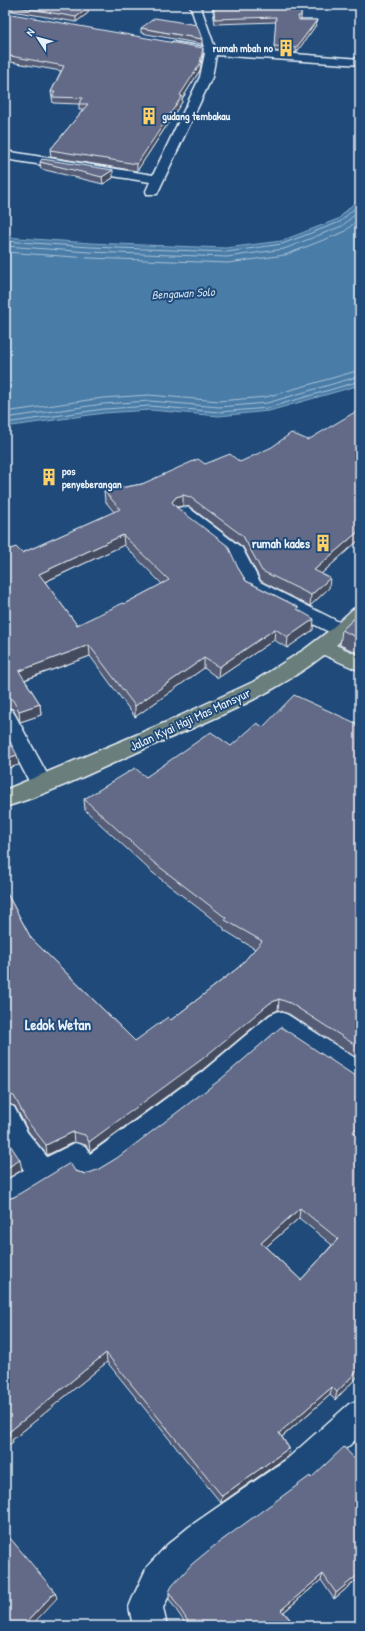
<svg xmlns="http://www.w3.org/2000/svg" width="365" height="1631" viewBox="0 0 365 1631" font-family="'Patrick Hand',sans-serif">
<rect width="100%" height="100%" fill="#1f4a7a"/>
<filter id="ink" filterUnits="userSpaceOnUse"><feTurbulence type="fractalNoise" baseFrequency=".025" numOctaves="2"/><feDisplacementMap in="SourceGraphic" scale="8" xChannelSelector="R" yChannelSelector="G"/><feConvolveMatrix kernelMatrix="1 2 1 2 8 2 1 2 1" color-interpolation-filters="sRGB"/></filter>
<g filter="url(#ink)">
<!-- water -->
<path fill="#4a7ca7" stroke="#89abc7" d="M360 197V385L269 411 219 416 150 410 104 413 5 427V237L90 243 226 248 281 241 338 219Z"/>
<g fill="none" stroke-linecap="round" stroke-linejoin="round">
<!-- shore -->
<path stroke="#a9c2d8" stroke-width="1" d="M5 241 90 247 227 252 282 244 340 222 360 203
M5 246 89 252 227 257 284 249 342 226 360 210
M5 252 89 258 228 263 285 255 344 232 360 218
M5 412 103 398 149 395 219 401 266 397 360 370
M5 418 103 404 150 401 219 407 267 403 360 376
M5 423 104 409 150 406 219 412 268 408 360 381"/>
<!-- minor casing -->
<g stroke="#e8f1f8" stroke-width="3">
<path id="minor" d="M190 5H200L215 48 360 59V65L216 55 212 77 157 194H147L146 191 150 182 5 159V151L153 175 200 77 205 53 173 48 168 45 173 42 204 47Z
M183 507 189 508 242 548 260 582 349 627 352 631 349 635 342 637 335 635 246 590 239 578 229 555 177 516 174 512 177 508Z
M5 708 12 710 15 715 53 785 50 791 42 793 34 791 31 785 5 735Z
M279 1011 288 1015 360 1061V1086L351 1083 280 1036 220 1088 117 1167 97 1179 87 1182 77 1179 72 1171 15 1205 5 1209V1181L24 1170 5 1142V1103L14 1107 27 1132 47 1157 75 1143 85 1146 90 1154 202 1072 270 1015Z
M360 1400V1436L309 1481 213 1551 191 1569 171 1591 163 1608 167 1626H133L129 1607 134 1595 147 1567 167 1545 189 1527 287 1459 349 1404Z"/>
</g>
<!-- major casing -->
<g stroke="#e8f1f8" stroke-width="3">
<path id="major" d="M360 607V624L336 645 360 656V671L324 655C271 697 204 723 142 750 97 770 52 793 5 807V790L169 721 253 682 305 649 330 630 353 609Z"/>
</g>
<!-- minor -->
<use href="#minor" fill="#1f4a7a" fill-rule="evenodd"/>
<!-- major -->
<use href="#major" fill="#6b7f7c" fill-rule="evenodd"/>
</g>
<!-- wall -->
<path fill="#555c74" stroke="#e8f1f8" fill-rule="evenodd" d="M212 5H301V20H317L316 25 296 53 274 51 276 22 215 24Z
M12 6 88 8V13L76 22 12 11Z
M5 15 203 54 200 70 182 99V102L137 171 51 157 50 150 83 110H79V104L53 103 51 92 61 71 5 61Z
M141 28 202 39V44L141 33Z
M40 162 113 178 103 184 41 169Z
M240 462 360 539 321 574 329 588 310 606 261 581 243 547 190 507 183 506 176 507 238 568 246 581 298 607V610L313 630 287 648 274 640 218 678 204 668 135 717 90 656 25 680 40 704 41 715 20 722 13 709 5 707V551L22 553 114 512 105 501 104 491 142 484 205 464ZM124 545 162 584 124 604 77 625 45 582Z
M360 613V654L340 645 342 630Z
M360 725V1060L289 1014 278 1010 269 1014 201 1071 90 1152 86 1145 74 1142 47 1155 28 1131 15 1106 5 1103V890L31 938 135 1041 171 1020 239 967 255 949 224 930V928L153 873 85 810 84 799 231 746 263 727Z
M357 1135 360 1137V1374L335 1400 330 1395 282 1437 289 1448 288 1456 221 1503 107 1362 12 1440 13 1442 5 1448V1200L14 1197 75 1171 86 1174ZM299 1218 332 1245 301 1280 266 1247Z
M360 1465V1577L334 1599 321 1580 284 1612 296 1626H187L169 1599V1592L311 1478Z"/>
<!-- shaded-wall -->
<path fill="#454b5e" stroke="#e8f1f8" d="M88 8V13L76 22V17Z
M317 20 316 25 296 53V48Z
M203 48V54L200 70 182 99V102L137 171V164Z
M113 170V178L103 184 102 177Z
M183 495V506L176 507 172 502 176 497Z
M360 530V539L313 581 314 570Z
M123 535 124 545 40 584 39 574Z
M330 578 329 588 310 606 311 595Z
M314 619 313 630 287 648 288 637Z
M275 629 274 640 218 678 219 667Z
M89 645 90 656 21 681 19 671Z
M204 658V668L135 717V706Z
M40 704 41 715 20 722 19 711Z
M17 755 19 765 5 769V759Z
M279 999 278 1010 269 1014 201 1071 90 1152 89 1142 270 1003Z
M360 1123V1131L351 1142 353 1132Z
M73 1132 74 1142 47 1155 46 1145Z
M20 1160 22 1170 5 1180V1169Z
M300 1208 299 1218 260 1252 261 1243Z
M106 1353 107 1362 12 1440 13 1442 5 1448V1439L9 1432Z
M360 1368V1374L335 1400 337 1392Z
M332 1387 330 1395 277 1441 279 1433Z
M289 1448 288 1456 221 1503 222 1496Z
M360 1573V1577L334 1599 336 1593Z
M323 1574 321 1580 280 1615 281 1610Z
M55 1592 57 1598 31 1626H23Z"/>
<!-- building -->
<path fill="#636b87" stroke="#e8f1f8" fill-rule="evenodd" d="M12 5H71L88 8 76 17 12 6Z
M213 5H301V16H298L299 20H317L296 48 274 46 276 17 215 19Z
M6 13 203 48 200 64 180 95 182 96 137 164 50 150 88 104H79L83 98 52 97 55 92H51L64 66 5 55V46L7 44H5V15Z
M155 18 197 25 202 39 141 28Z
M42 159 113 170 102 177 40 162Z
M355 412 360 415V530L314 570 330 578 311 595 262 571 243 536 190 497 183 495 176 497 172 502 176 507 228 546 238 568 246 581 298 607 297 609 314 619 288 637 275 629 219 667 204 658 135 706 89 645 19 671 40 704 19 711 12 699 5 696V551L16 547 22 553 120 509 104 491 142 484 198 459 205 464 230 454 240 462 272 447 291 433 308 440ZM123 535 169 580 124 604 123 603 77 625 39 574Z
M360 613V639L342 630Z
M294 695 360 725V1048L290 1003 279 999 270 1003 201 1060 89 1142 85 1135 73 1132 46 1145 27 1121 14 1096 5 1093V890L31 938 135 1041 168 1017 171 1020 239 967 262 941 225 920 226 918 153 862 84 799 135 768 146 777 211 732 231 746 257 723 263 727Z
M5 732 17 755 5 759Z
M281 1027 352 1074 360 1077V1123L353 1132 360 1137V1368L337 1392 332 1387 279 1433 289 1448 222 1496 106 1353 9 1432 10 1435 5 1439V1200L14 1197 70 1163 75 1171 86 1174 97 1170 117 1158 221 1079ZM300 1208 338 1239 301 1280 261 1243Z
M5 1137 20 1160 5 1169Z
M344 1447 360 1465V1573L336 1593 323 1574 281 1610 296 1626H191L169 1592 172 1586 192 1564 214 1546 310 1476 311 1478Z
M5 1532 55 1592 23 1626H5Z"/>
</g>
<!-- icons -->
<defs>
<g id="building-bare" transform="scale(1.38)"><path d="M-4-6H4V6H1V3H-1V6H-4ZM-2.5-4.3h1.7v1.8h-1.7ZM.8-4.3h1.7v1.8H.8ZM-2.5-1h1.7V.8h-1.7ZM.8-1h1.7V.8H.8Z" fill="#ffd166" stroke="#1f4a7a" stroke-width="2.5" paint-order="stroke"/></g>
</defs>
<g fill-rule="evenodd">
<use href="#building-bare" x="286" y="48"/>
<use href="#building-bare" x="149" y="116"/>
<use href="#building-bare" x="49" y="477"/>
<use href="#building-bare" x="323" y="543"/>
</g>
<g text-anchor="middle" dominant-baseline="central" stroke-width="4" stroke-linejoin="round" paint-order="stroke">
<!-- far-poi labels -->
<g font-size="11" font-weight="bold" fill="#e8f1f8" stroke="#1f4a7a" text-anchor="start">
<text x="273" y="48" text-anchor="end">rumah mbah no</text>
<text x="162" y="116">gudang tembakau</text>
<text x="62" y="471">pos<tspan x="62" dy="13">penyeberangan</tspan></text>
</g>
<!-- far-water labels -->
<g font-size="12" font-style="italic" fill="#d0dfec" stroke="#1f4a7a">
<text transform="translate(183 293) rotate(-3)">Bengawan Solo</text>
</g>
<!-- poi labels -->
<g font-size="13" font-weight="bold" fill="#e8f1f8" stroke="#1f4a7a" text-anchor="end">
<text x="310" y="543">rumah kades</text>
</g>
<!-- street labels -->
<g font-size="13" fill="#e8f1f8" stroke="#1f4a7a">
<text transform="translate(190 719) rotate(-25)">Jalan Kyai Haji Mas Mansyur</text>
</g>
<!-- quarter labels -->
<g font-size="15" font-weight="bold" fill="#e8f1f8" stroke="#1f4a7a">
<text x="58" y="1024">Ledok Wetan</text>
</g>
</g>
<!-- margin -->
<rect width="365" height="1631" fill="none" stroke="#1f4a7a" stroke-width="20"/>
<rect x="10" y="10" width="345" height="1611" fill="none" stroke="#e8f1f8" stroke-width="1.5" filter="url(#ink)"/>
<!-- north arrow -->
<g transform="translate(38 38) rotate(306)" stroke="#1f4a7a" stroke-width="3" paint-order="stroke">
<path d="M0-3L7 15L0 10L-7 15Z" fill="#e8f1f8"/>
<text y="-6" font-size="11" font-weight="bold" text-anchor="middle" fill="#e8f1f8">N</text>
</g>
</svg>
